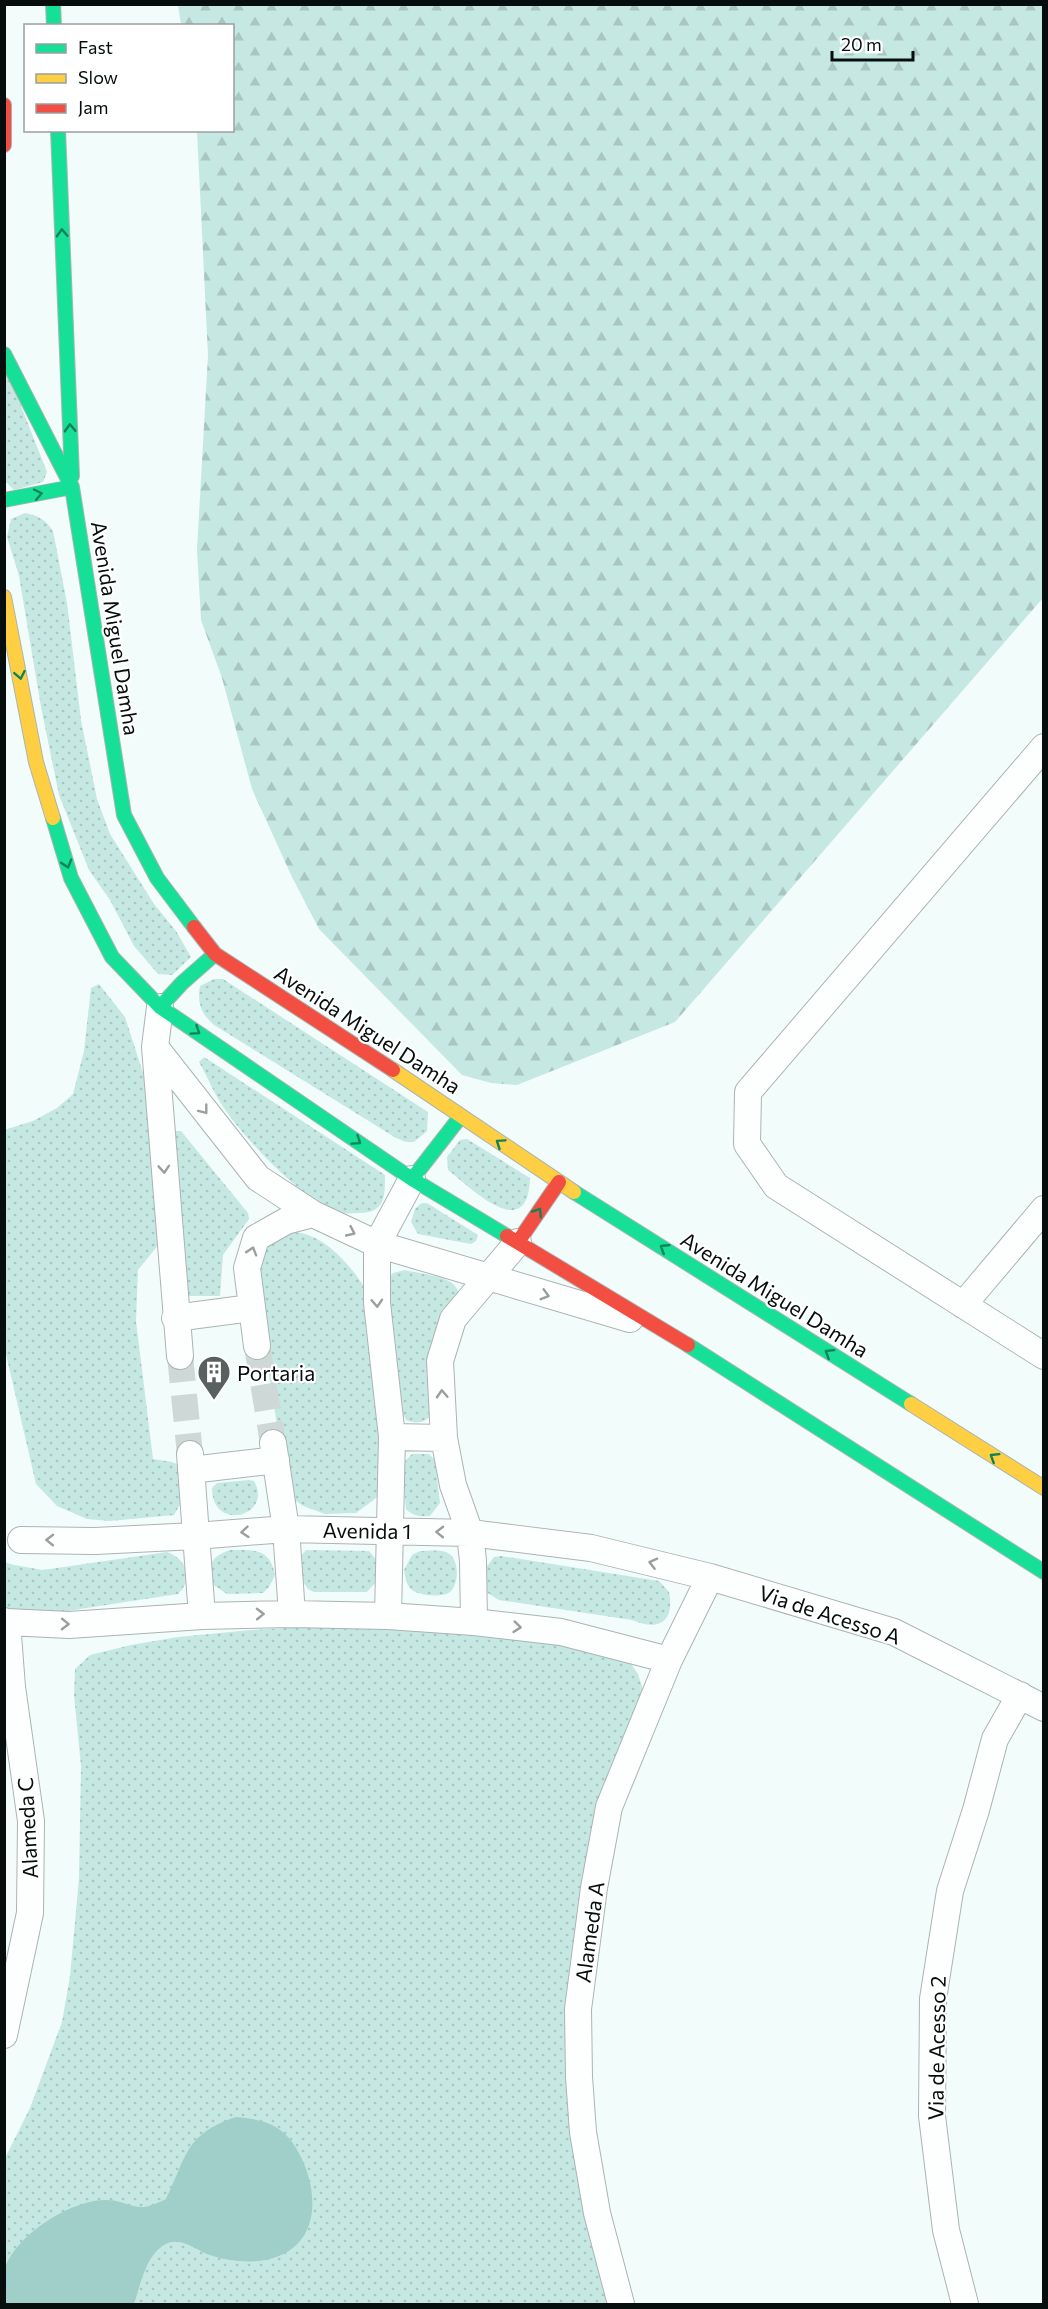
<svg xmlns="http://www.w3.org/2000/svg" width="1048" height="2309" viewBox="0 0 1048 2309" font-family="Commissioner,sans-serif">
<defs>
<pattern id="forest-firs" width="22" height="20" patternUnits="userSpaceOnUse" patternTransform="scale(1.5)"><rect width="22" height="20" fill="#c6e8e2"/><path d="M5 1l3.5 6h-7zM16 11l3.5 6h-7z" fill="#a9c6c1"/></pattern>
<pattern id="park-dots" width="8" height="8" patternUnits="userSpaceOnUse" patternTransform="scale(1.5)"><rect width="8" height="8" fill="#c6e8e2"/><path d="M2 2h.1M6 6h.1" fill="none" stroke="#a9c6c1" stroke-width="1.8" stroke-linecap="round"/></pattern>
</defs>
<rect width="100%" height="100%" fill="#f2fcfa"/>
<!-- forest -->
<path fill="url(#forest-firs)" d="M178 5H1043V598L675 1022 517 1085 491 1083 462 1075 319 929 292 877 252 789 222 678 201 620 197 550 208 355 197 131 232 130V26L181 25Z"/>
<!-- park -->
<path fill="url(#park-dots)" d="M4 363 47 472 43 482 14 490 5 481Z
M25 513C38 515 46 520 53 531L67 603 81 720 97 799 110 834 154 904 176 931 191 957 172 975 158 974 134 946 110 900 89 870 59 795 41 707 19 576 7 537 11 519Z
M214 979H223L428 1112 427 1131 414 1142H406L396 1138 214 1025C201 1014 197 1002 200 986Z
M99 984 125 1017 144 1076 159 1244 138 1270 136 1321 153 1459 172 1462 186 1468 185 1496 174 1515 110 1521 87 1519 57 1506 36 1484 5 1350 4 1130 33 1121 57 1108 73 1094 84 1051 91 988Z
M204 1057 385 1175C385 1197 385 1213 359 1213 353 1213 346 1214 341 1213 305 1203 247 1141 226 1111 215 1096 208 1078 199 1062Z
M171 1131H181L248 1213 249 1219 223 1255 220 1296H184Z
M467 1139 530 1178C528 1245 472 1189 448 1170L447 1157 460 1140Z
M427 1203 478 1235 476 1241 471 1244 418 1234 411 1222 415 1209 420 1204Z
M294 1232C325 1234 352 1267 367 1291L389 1481 375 1499 356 1513 325 1514 303 1506 285 1493 279 1471 277 1425 256 1292 259 1252 279 1236Z
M405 1270C417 1273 445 1276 453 1284 459 1289 459 1295 459 1302L435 1412C425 1422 419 1425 406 1420L401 1410 385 1282 393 1273Z
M412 1454H429L435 1460 440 1503 430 1516C420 1517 413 1516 406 1509L402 1464Z
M249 1480 254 1481C274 1516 212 1533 212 1488L217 1483Z
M230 1550C252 1550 270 1547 275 1575L269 1587 263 1593 227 1594 212 1584C208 1564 210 1557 230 1550Z
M306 1550 369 1551 379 1563 378 1580 367 1592H314L308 1589 298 1575 301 1556Z
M420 1551C428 1551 441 1549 448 1553 460 1560 459 1584 450 1592 443 1598 416 1596 410 1588 406 1583 405 1576 404 1570L412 1555Z
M167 1552C187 1559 194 1579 178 1594L41 1615H5L4 1562 14 1565 43 1570Z
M501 1556 659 1581 669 1592C675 1623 658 1631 632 1620L499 1600 486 1592 485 1569 494 1557Z
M325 1626 404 1627 590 1646 629 1661 638 1674 643 1690V1703L573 1987 612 2304H5L4 2160 30 2108 62 2022 70 1976 79 1878 81 1766 74 1695 75 1669 90 1655 131 1645 178 1637 251 1630Z"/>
<!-- water -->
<path fill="#9fcfc8" d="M236 2117C258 2119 279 2123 292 2142 319 2180 326 2245 270 2259 251 2264 226 2261 207 2254 195 2249 181 2238 168 2243 146 2252 141 2284 134 2304H5C4 2293 2 2278 5 2268 17 2234 70 2201 104 2200 120 2199 131 2208 144 2207 151 2206 160 2202 166 2199 187 2156 185 2134 236 2117Z"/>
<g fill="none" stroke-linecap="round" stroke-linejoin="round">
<!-- street-tunnel -->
<path stroke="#ced8d6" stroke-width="26" stroke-dasharray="26 13" stroke-linecap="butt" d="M257 1346 273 1443
M180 1356 190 1454"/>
<!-- street casing -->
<g stroke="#abb4b2" stroke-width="28">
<path id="street" d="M1044 747 748 1092 747 1144 776 1186 1044 1356
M160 1007 155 1047 180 1356
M155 1047 258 1178 313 1214 377 1244 630 1319
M963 1305 1044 1209
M175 1318 251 1308
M257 1346 247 1268 256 1238 286 1221 313 1214
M392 1437 444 1438
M273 1443 286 1529 292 1614
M190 1454 202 1616
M191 1470 276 1460
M21 1540 95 1541 195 1536 286 1529 470 1533 591 1548 710 1577 894 1632 1044 1708
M388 1616 392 1437 377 1303V1244L412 1179
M4 1621 7 1622 12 1687 31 1821 30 1913 4 2035
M7 1622 69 1625 202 1616 292 1614 388 1616 474 1622 561 1632 669 1660
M474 1622 473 1561 470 1533 453 1485 444 1438 440 1361 453 1319 518 1242
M621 2304 597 2213 583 2132 579 2077 578 2009 594 1888 609 1807 669 1660 710 1577
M965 2304 946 2230 932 2116 933 1999 950 1891 976 1810 995 1739 1020 1695"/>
</g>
<!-- fast casing -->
<g stroke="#abb4b2" stroke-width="16">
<path id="fast" d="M53 4 54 26
M58 130 72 476
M4 354 72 487 124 815 157 878 194 927
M4 500 72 487
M53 818 71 878 112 957 160 1007 412 1179 507 1236
M160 1007 182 983 215 954
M412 1179 461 1116
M574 1192 911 1404
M688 1345 1044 1572"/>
</g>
<!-- slow casing -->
<g stroke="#abb4b2" stroke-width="16">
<path id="slow" d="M4 597 36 762 53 818
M393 1070 574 1192
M911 1404 1044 1488"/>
</g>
<!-- jam casing -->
<g stroke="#abb4b2" stroke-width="16">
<path id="jam" d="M4 105V145
M194 927 215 954 393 1070
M507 1236 688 1345
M518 1242 559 1182"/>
</g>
<!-- street -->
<use href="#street" stroke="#fdfffe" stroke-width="26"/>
<!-- fast -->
<use href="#fast" stroke="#16e098" stroke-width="14"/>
<!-- slow -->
<use href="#slow" stroke="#ffcf43" stroke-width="14"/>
<!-- jam -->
<use href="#jam" stroke="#f24e42" stroke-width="14"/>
</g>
<!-- one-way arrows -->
<defs><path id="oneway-chevron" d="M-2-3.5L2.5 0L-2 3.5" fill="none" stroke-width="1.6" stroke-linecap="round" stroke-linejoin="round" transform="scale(1.5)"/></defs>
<g stroke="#0e8259">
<use href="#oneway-chevron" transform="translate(62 233) rotate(-92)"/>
<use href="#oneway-chevron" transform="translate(70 428) rotate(-92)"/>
<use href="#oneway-chevron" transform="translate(38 494) rotate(-12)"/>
<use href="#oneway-chevron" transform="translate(20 675) rotate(79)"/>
<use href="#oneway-chevron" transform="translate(67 864) rotate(73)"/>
<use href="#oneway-chevron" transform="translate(196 1031) rotate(34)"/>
<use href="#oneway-chevron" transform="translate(357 1141) rotate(34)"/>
<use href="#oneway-chevron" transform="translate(500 1143) rotate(-146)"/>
<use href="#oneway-chevron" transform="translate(538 1212) rotate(-57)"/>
<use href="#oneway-chevron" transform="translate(664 1248) rotate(-148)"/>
<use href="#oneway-chevron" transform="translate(829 1353) rotate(-148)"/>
<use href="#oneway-chevron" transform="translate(994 1457) rotate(-148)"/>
</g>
<g stroke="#9a9f9d">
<use href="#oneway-chevron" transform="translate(204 1110) rotate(52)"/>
<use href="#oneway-chevron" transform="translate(164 1169) rotate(86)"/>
<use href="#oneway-chevron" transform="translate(351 1232) rotate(25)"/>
<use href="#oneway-chevron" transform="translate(252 1251) rotate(-73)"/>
<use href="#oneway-chevron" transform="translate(545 1295) rotate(16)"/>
<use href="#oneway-chevron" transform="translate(377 1303) rotate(87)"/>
<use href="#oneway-chevron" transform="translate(442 1394) rotate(-93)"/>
<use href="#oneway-chevron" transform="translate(245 1532) rotate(175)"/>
<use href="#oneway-chevron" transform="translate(440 1532) rotate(-179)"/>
<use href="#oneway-chevron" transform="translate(50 1540) rotate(-179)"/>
<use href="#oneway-chevron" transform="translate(653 1563) rotate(-166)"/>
<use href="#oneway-chevron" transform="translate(260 1614) rotate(-1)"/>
<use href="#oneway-chevron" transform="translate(65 1624) rotate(1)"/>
<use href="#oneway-chevron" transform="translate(517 1627) rotate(6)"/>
</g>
<!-- icons -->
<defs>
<g id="building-pin" transform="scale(1.725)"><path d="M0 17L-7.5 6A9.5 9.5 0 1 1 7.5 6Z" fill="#58615f" stroke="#fff"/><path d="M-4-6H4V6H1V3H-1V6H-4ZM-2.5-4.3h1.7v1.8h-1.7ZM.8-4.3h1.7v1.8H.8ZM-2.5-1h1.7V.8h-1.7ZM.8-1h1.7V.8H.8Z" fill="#fff"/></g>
</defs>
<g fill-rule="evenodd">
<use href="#building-pin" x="214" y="1372"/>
</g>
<g text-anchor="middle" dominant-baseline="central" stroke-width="4.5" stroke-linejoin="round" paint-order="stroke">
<!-- street labels -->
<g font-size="21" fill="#050e0c" stroke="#fff">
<text transform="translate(116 628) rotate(81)">Avenida Miguel Damha</text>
<text transform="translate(368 1029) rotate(33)">Avenida Miguel Damha</text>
<text transform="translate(775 1294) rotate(32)">Avenida Miguel Damha</text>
<text transform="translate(367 1530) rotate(1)">Avenida 1</text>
<text transform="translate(830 1614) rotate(18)">Via de Acesso A</text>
<text transform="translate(27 1828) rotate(-93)">Alameda C</text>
<text transform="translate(589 1932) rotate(-82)">Alameda A</text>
<text transform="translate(936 2048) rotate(-89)">Via de Acesso 2</text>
</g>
<!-- poi labels -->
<g font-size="21" fill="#050e0c" stroke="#fff" text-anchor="start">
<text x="237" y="1372">Portaria</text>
</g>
</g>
<!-- border -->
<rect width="1048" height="2309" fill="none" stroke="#050e0c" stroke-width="12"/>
<!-- legend -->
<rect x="24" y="24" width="210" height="108" fill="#ffffff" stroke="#9b9f9e" stroke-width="1.5"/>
<rect x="36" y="44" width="30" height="9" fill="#16e098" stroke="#9b9f9e" stroke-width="1.5"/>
<text x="78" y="54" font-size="18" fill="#050e0c">Fast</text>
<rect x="36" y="74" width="30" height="9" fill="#ffcf43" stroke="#9b9f9e" stroke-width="1.5"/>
<text x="78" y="84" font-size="18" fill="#050e0c">Slow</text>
<rect x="36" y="104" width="30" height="9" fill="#f24e42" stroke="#9b9f9e" stroke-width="1.5"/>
<text x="78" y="114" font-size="18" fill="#050e0c">Jam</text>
<!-- scale -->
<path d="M832 51v9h81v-9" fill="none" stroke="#050e0c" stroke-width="3"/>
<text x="841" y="51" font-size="18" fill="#050e0c" stroke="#ffffff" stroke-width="4.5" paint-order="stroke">20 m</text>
</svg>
